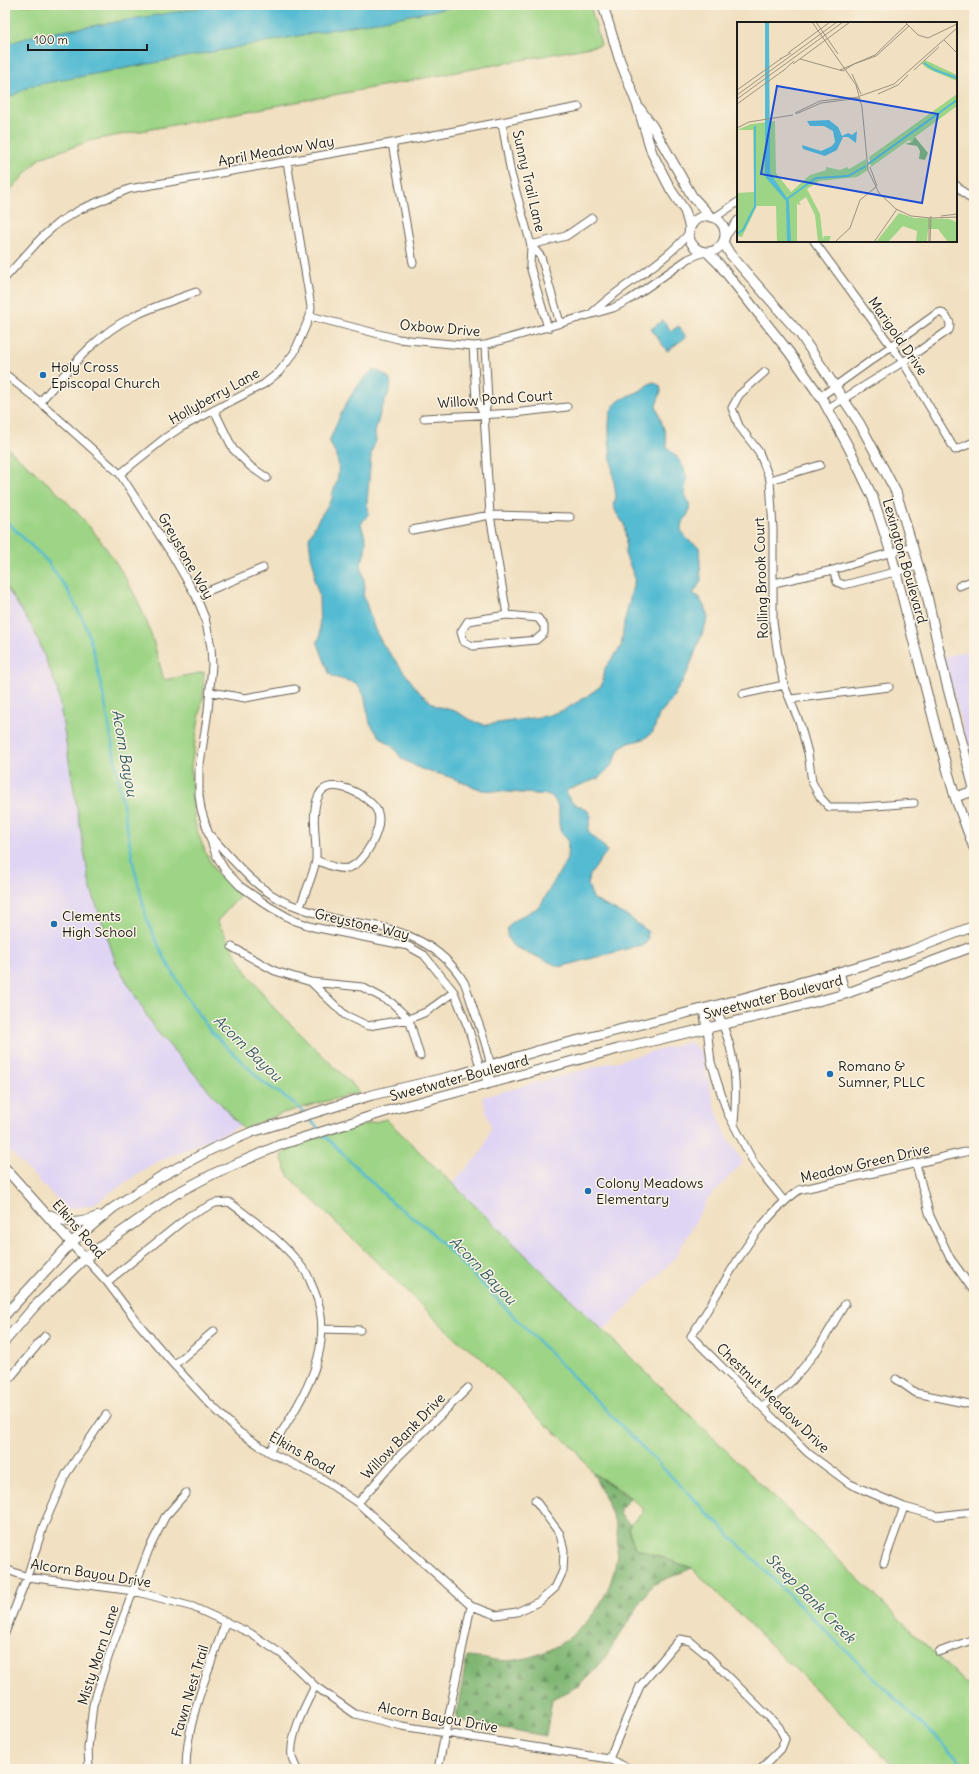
<svg xmlns="http://www.w3.org/2000/svg" width="979" height="1774" viewBox="0 0 979 1774" font-family="Delius,sans-serif">
<defs>
<pattern id="forest-firs" width="22" height="20" patternUnits="userSpaceOnUse"><rect width="22" height="20" fill="#7eb672"/><path d="M5 1l3.5 6h-7zM16 11l3.5 6h-7z" fill="#66935d"/></pattern>
</defs>
<rect width="100%" height="100%" fill="#fcf5e5"/>
<filter id="ink" filterUnits="userSpaceOnUse"><feTurbulence type="fractalNoise" baseFrequency=".025" numOctaves="2"/><feDisplacementMap in="SourceGraphic" scale="8" xChannelSelector="R" yChannelSelector="G"/><feConvolveMatrix kernelMatrix="1 2 1 2 8 2 1 2 1" color-interpolation-filters="sRGB"/></filter>
<filter id="wash" filterUnits="userSpaceOnUse"><feTurbulence type="fractalNoise" baseFrequency=".012" numOctaves="4" result="noise"/><feDisplacementMap in="SourceGraphic" scale="16" xChannelSelector="R" yChannelSelector="G"/><feGaussianBlur stdDeviation="0.9" result="paint"/><feColorMatrix in="noise" values="0 0 0 0 0 0 0 0 0 0 0 0 0 0 0 0 0 1.4 0 .05"/><feComposite in="paint" operator="in"/></filter>
<g filter="url(#wash)">
<rect width="100%" height="100%" fill="#f1e0c1"/>
<!-- built -->
<path fill="#e0d4f4" d="M5 585 34 630 57 688 90 886 154 1028 241 1126 154 1163 92 1205 67 1209 5 1147Z
M974 649V766L943 657Z
M689 1042 701 1051 715 1108 728 1139 743 1162 708 1199 676 1257 603 1331 452 1183 482 1152 491 1127 482 1097Z"/>
<!-- grass -->
<path fill="#9dd485" stroke="#5c7850" d="M5 5H590L601 45 93 140 40 158 5 196Z
M5 446C24 463 44 479 62 497 99 533 131 579 149 628 155 645 159 663 164 680L204 672 203 695 191 766 192 801 196 828 206 854 216 872 240 896 217 921 248 974 274 1008 360 1092 283 1113 243 1129 154 1028 116 963 90 886 57 688 34 630 5 585Z
M386 1119 974 1692V1769H897L692 1568 635 1548 628 1527 644 1510 625 1493 593 1473 574 1448 530 1411 522 1399 478 1355 455 1338 289 1177 281 1156 296 1143Z"/>
<!-- forest -->
<path fill="url(#forest-firs)" stroke="#4d6947" d="M593 1473 630 1498 620 1509V1514L630 1525 628 1528 635 1548 692 1568 652 1585 602 1662 580 1685 552 1699 546 1736 458 1720 456 1716 467 1657C482 1658 501 1662 516 1660 577 1651 623 1594 617 1532 616 1518 599 1487 593 1473Z"/>
<!-- water -->
<path fill="#54bbd2" stroke="#386c77" d="M217 5H464L30 86 5 100V45L32 36Z
M663 320 671 331 679 326 686 337 667 351 651 329Z
M373 370 380 372 388 377 391 383 390 390 381 410 375 432 376 441 372 450 371 456 367 503 369 513 361 524 366 540 365 552 361 564 365 587 363 594 375 630 382 643 420 693 436 706 455 711 471 720 485 725 546 716 564 710 586 697 602 685 605 668 621 647 624 623 635 578 625 554 626 540 624 524 617 514 613 505 616 498C614 479 605 426 611 411 616 399 628 396 638 392 644 389 648 383 654 382L660 386 661 391 656 406 665 432 667 447C679 458 692 474 684 490 685 497 691 502 689 510 689 514 685 518 683 521 676 533 690 542 699 547L701 581 693 594 698 596 704 606 708 618 688 671 672 699 659 715 653 732 644 739 629 743 619 749 612 765 599 778 567 790 566 794 573 803 588 811 591 816 588 831C594 839 602 842 607 851L590 875 588 885 593 898 600 903 629 917 647 931 648 939 645 944 560 967 513 946C493 922 527 916 540 906L567 859 568 840C550 825 568 811 550 795L482 790 447 776 421 769 402 759 395 749 378 735 370 723 364 695 356 683 333 677 329 673 317 641 320 637 319 595 314 579 315 570 311 556 309 538 318 520 332 499C332 493 333 492 335 487 341 470 339 456 329 442 340 415 350 390 373 370Z"/>
<g fill="none" stroke-linecap="round" stroke-linejoin="round">
<!-- stream -->
<path stroke="#54bbd2" stroke-width="2.5" d="M5 520 47 561 67 589 85 624 94 653 105 703 134 867 148 923 164 957 188 999 211 1032 264 1083 293 1102 305 1114
M308 1118 320 1130
M323 1134 394 1204 427 1228C606 1409 783 1594 969 1769"/>
</g>
</g>
<g filter="url(#ink)">
<g fill="none" stroke-linecap="round" stroke-linejoin="round">
<!-- street casing -->
<g stroke="#676156" stroke-width="9">
<path id="street" d="M502 123 511 174 531 245 530 266 548 328
M392 143 413 263
M956 185 974 202
M714 218 738 202
M725 237 738 220
M814 241 903 362 955 450 974 442
M531 245 541 257 560 323
M531 245 566 236 592 218
M5 278 42 237 59 222 81 209 129 189 392 143 579 107
M592 313C622 284 663 265 689 233
M310 316 398 339 473 346 485 345 613 308 629 300 688 259 704 252
M473 346 476 399 484 414 490 515 507 615
M765 372 739 395 732 408 739 426 759 452 770 480 773 529V622L778 655 784 685 800 724 808 753 812 782 820 797 829 807H862L914 803
M5 374 40 402 120 474 171 553 196 596 205 618 211 647 212 665 208 711 199 770V795L201 809 208 832 216 855 225 870 240 886 270 907 293 920 313 927 408 946 424 955 454 992 469 1030 480 1067 489 1084
M820 397 936 314 941 312C948 318 952 322 949 330L903 362 827 409
M40 402C67 372 95 335 132 317 152 307 174 300 196 292
M214 410 233 449 251 467 267 478
M484 414 488 401 485 345
M424 418 514 413 567 407
M120 474 165 438 180 428 264 384 279 372 294 353 310 316 311 307 287 162
M770 480 820 465
M412 530 490 515 570 517
M833 570 837 582 844 585 918 566
M774 583 833 570 912 546
M959 586 974 580
M196 596 263 568
M507 615 538 618 544 626V633L536 640 473 646 464 642 461 632 468 621Z
M211 692 245 698 295 689
M743 694 784 685
M791 699 889 687
M210 835C233 860 255 889 287 903 305 910 325 917 345 921 350 922 355 922 360 923 402 929 441 944 464 982 468 991 471 1002 474 1011 480 1027 487 1045 490 1063 491 1069 490 1077 489 1084
M300 907C304 895 316 869 316 858 317 840 310 812 319 795 329 774 372 796 378 813 383 829 364 864 348 868 337 870 326 864 316 860
M232 947 275 971 311 982 345 1015 368 1026 409 1019 426 1012 454 992
M311 982 362 987 392 1003 409 1019 420 1056
M722 1024C736 1054 737 1091 734 1123
M707 1028 711 1062 727 1112 755 1165 784 1201
M974 1150 799 1190C749 1226 725 1286 691 1336L808 1453 850 1484 904 1507 937 1516 974 1512
M916 1164 930 1216 950 1258 973 1290
M85 1258 107 1282 138 1323 174 1365 208 1402 239 1432 269 1452 321 1478 358 1503 471 1606 496 1615 517 1612 540 1601 555 1588 563 1571 564 1551 560 1534 535 1500
M107 1282 189 1216 215 1203 229 1202C256 1222 285 1243 305 1271 309 1276 311 1284 314 1290 339 1349 299 1404 269 1452
M322 1329 360 1330
M174 1365 214 1331
M896 1379 916 1393 974 1405
M5 1384 45 1336
M763 1407 793 1380 818 1349 845 1304
M358 1503 399 1456 468 1388
M884 1563 904 1507
M5 1569 27 1577 134 1591 193 1607 250 1633 283 1655 315 1686 355 1714 402 1726 609 1759 630 1769
M5 1633 27 1577 43 1527 66 1474 106 1415
M939 1652 974 1639
M609 1759 640 1686 680 1639 690 1641 706 1654 779 1727 785 1739 781 1749 761 1769
M89 1769 88 1748 93 1705 109 1655 149 1549 165 1517 186 1493
M186 1769C186 1720 210 1667 226 1621
M297 1769C295 1765 293 1761 292 1757 289 1736 306 1704 315 1686
M438 1769 471 1606"/>
</g>
<!-- secondary casing -->
<g stroke="#676156" stroke-width="11">
<path id="secondary" d="M603 5 619 58 637 104 652 153 671 190 685 211 690 228
M640 109 653 127 692 196 711 217
M689 234a18 18 0 1 1 36 0a18 18 0 1 1-36 0Z
M723 242 730 254 800 334 860 424 896 492 926 591 945 677 974 788
M707 252 719 264 789 352 824 402 849 448 873 498 891 553 937 733 955 797 974 848
M955 797 974 791
M839 972 845 994
M714 1006 722 1024
M704 1009 707 1028
M5 1168 85 1258
M50 1215C71 1224 77 1225 99 1216
M5 1315 72 1242 113 1208 160 1177 212 1149 252 1132 372 1095 457 1075 547 1048 714 1006 839 972 910 951 974 926
M5 1341 34 1307 85 1258 120 1233 175 1194 215 1173 280 1145 397 1108 618 1049 780 1011 845 994 974 946"/>
</g>
<!-- street -->
<use href="#street" stroke="#fff" stroke-width="7"/>
<!-- secondary -->
<use href="#secondary" stroke="#fff" stroke-width="9"/>
</g>
</g>
<!-- markers -->
<g fill="#1f6fb2" stroke="#fcf5e5" stroke-width="1.5">
<circle cx="43" cy="375" r="4"/>
<circle cx="54" cy="924" r="4"/>
<circle cx="830" cy="1074" r="4"/>
<circle cx="588" cy="1191" r="4"/>
</g>
<g text-anchor="middle" dominant-baseline="central" stroke-width="3" stroke-linejoin="round" paint-order="stroke">
<!-- street labels -->
<g font-size="14" fill="#1c1c1c" stroke="#fcf5e5">
<text transform="translate(276 151) rotate(-10)">April Meadow Way</text>
<text transform="translate(529 181) rotate(77)">Sunny Trail Lane</text>
<text transform="translate(440 328) rotate(5)">Oxbow Drive</text>
<text transform="translate(898 336) rotate(55)">Marigold Drive</text>
<text transform="translate(214 396) rotate(-29)">Hollyberry Lane</text>
<text transform="translate(495 399) rotate(-4)">Willow Pond Court</text>
<text transform="translate(186 556) rotate(60)">Greystone Way</text>
<text transform="translate(905 561) rotate(74)">Lexington Boulevard</text>
<text transform="translate(761 578) rotate(-92)">Rolling Brook Court</text>
<text transform="translate(362 924) rotate(13)">Greystone Way</text>
<text transform="translate(773 997) rotate(-14)">Sweetwater Boulevard</text>
<text transform="translate(459 1078) rotate(-15)">Sweetwater Boulevard</text>
<text transform="translate(865 1163) rotate(-13)">Meadow Green Drive</text>
<text transform="translate(79 1229) rotate(49)">Elkins Road</text>
<text transform="translate(773 1398) rotate(44)">Chestnut Meadow Drive</text>
<text transform="translate(403 1436) rotate(-46)">Willow Bank Drive</text>
<text transform="translate(302 1453) rotate(29)">Elkins Road</text>
<text transform="translate(91 1573) rotate(9)">Alcorn Bayou Drive</text>
<text transform="translate(98 1655) rotate(-72)">Misty Morn Lane</text>
<text transform="translate(190 1691) rotate(-73)">Fawn Nest Trail</text>
<text transform="translate(438 1717) rotate(10)">Alcorn Bayou Drive</text>
</g>
<!-- poi labels -->
<g font-size="14" fill="#1c1c1c" stroke="#fcf5e5" text-anchor="start">
<text x="51" y="367">Holy Cross<tspan x="51" dy="16">Episcopal Church</tspan></text>
<text x="62" y="916">Clements<tspan x="62" dy="16">High School</tspan></text>
<text x="838" y="1066">Romano &amp;<tspan x="838" dy="16">Sumner, PLLC</tspan></text>
<text x="596" y="1183">Colony Meadows<tspan x="596" dy="16">Elementary</tspan></text>
</g>
<!-- water labels -->
<g font-size="15" font-style="italic" fill="#325c65" stroke="#fcf5e5">
<text transform="translate(125 753) rotate(80)">Acorn Bayou</text>
<text transform="translate(248 1048) rotate(44)">Acorn Bayou</text>
<text transform="translate(483 1270) rotate(46)">Acorn Bayou</text>
<text transform="translate(811 1598) rotate(45)">Steep Bank Creek</text>
</g>
</g>
<!-- overview -->
<g transform="translate(737 22)">
<rect width="220" height="220" fill="#f1e0c1"/>
<path d="M188 38 220 53V59L191 47 184 41ZM220 72V84L178 115 175 120 172 118 134 145 132 135ZM38 99 39 151 54 170 73 153 89 148V145L103 148 110 145 112 147 129 137 131 148 120 155 82 159 70 167 83 192 86 218 87 214H94L92 219 81 220 78 193 69 175 62 180 64 183 60 182V220H40L39 184H20L5 215 0 214V171L17 170 16 108H0L14 102ZM162 191 177 196 212 197 220 200V220H211L201 207H191L190 220H179L180 209 166 204 151 220H139Z" fill="#9dd485"/>
<path d="M178 115 191 131 188 138 182 137 183 129 180 124 168 122 175 120Z" fill="#7eb672"/>
<path d="M28 0H32L33 151 52 179 54 220H50L49 179 29 156 28 150ZM92 98 101 105 105 114 111 111 115 113 120 109 119 121 111 115H106L100 128 88 134 66 127 65 123 84 129 95 124 98 120 96 109 87 104H73L70 99Z" fill="#54bbd2"/>
<path fill="none" stroke="#54bbd2" stroke-width="2" d="M187 41 198 48 220 56M131 142 220 78M50 177 79 156 111 154 129 144M0 212 6 208 18 184V104"/>
<path fill="none" stroke="#9c927f" stroke-width="1" d="M75 0 119 63 125 85 131 148 142 171 159 187 174 194 194 196 220 195M79 0 101 32M168 0 181 13 191 16 220 2M207 18 220 31M51 31 93 0M43 37 54 31M63 37 106 49 117 42 139 34 172 4M56 42 113 0M103 48 138 33 170 2M177 48 202 25M46 49 57 39M115 52 124 72M0 68 45 36M141 72 161 63 171 53M0 73 100 0M123 74 157 62 220 6M0 77 106 0M0 82 47 48M58 91 83 79 122 75M59 92 84 81 123 76M0 106 12 100 56 93M133 145 140 164M204 194 220 192M98 220 113 206 123 178 139 165M137 220 160 187M192 220V196M193 220 194 194"/>
<path fill="#1d4ed8" fill-opacity="0.15" stroke="#1d4ed8" stroke-width="2" d="M40 64 201 92 185 181 24 152Z"/>
<rect width="220" height="220" fill="none" stroke="#1c1c1c" stroke-width="2"/>
</g>
<!-- margin -->
<rect width="979" height="1774" fill="none" stroke="#fcf5e5" stroke-width="20"/>
<!-- scale -->
<path d="M28 44v6h119v-6" fill="none" stroke="#1c1c1c" stroke-width="2"/>
<text x="34" y="44" font-size="12" fill="#1c1c1c" stroke="#fcf5e5" stroke-width="3" paint-order="stroke">100 m</text>
</svg>
